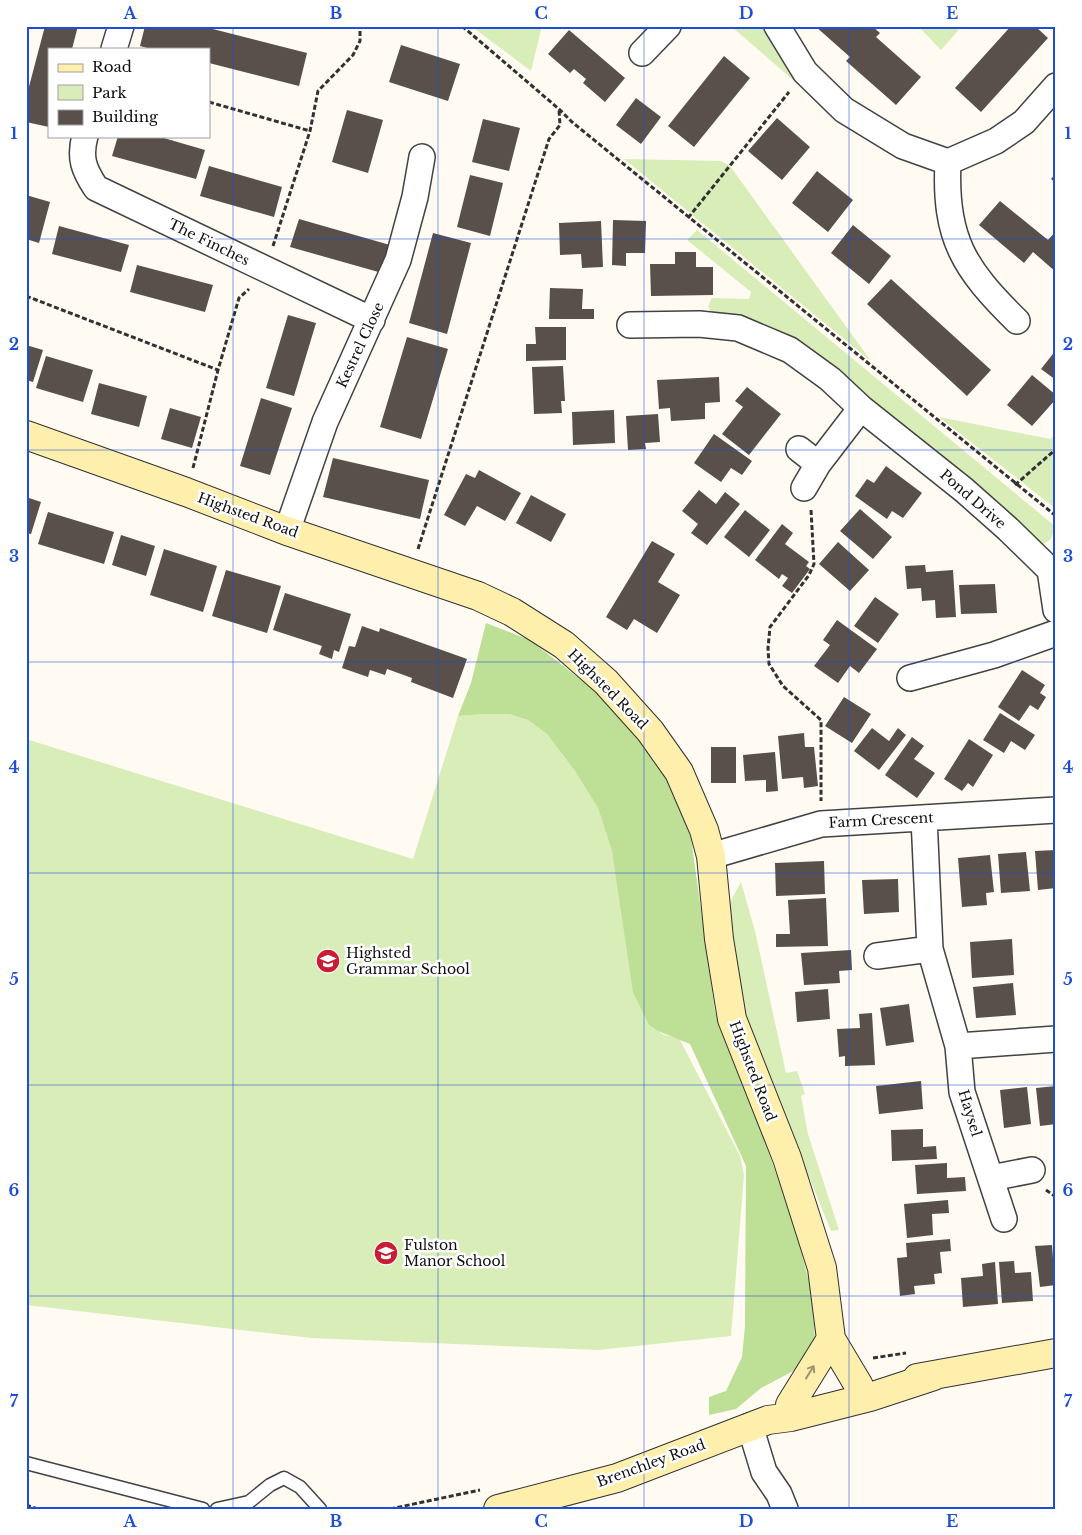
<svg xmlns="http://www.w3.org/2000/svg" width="1082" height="1535" viewBox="0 0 1082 1535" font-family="'Libre Baskerville',serif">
<rect width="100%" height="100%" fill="#fffbf2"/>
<!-- green -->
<path fill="#d8edb8" d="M471 26H542L531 71Z
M731 26H762L801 87Z
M918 26H962L941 50Z
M624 159 721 161 730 166 871 361Z
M697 230 1056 527 1050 540 1043 544 877 406 788 335 753 319 711 312 708 306 712 298 749 299 751 292 687 240Z
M939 417 1050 439 1056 434V509Z
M483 714H509L528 720 547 734 575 771 598 808 612 851 649 1025 664 1035 679 1038 740 1156 744 1175 731 1336 598 1350 311 1338 26 1305V739L413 859 458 716Z
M741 882 755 931 786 1073 797 1071 805 1094 801 1096 808 1134 839 1230 831 1231 744 1017 728 921 731 900Z"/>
<!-- forest -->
<path fill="#bddf96" d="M486 623 530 640 594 690 644 742 669 784 691 838 715 1012 753 1108 794 1224 812 1293 816 1355 801 1367 761 1388 736 1409 709 1415V1397L726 1391 742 1357 745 1326 746 1166 690 1044 658 1031 649 1025 633 992 612 851 598 808 575 771 547 734 528 720 509 714H483L458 716 471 683Z"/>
<!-- building -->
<path fill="#594f4b" d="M45 26H78L72 49H49V127L26 122V98Z
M145 26H201L307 53 299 86 209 63V49H151L140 46Z
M815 26H872L880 33 876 37 921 77 896 105 846 61 850 57Z
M1011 26H1035L1048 38 981 112 955 88Z
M569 30 625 78 605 102 583 83 586 79 574 69 570 73 548 54Z
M401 45 460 64 448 101 389 82Z
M724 56 750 78 694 147 668 126Z
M636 98 661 117 641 144 616 125Z
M347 110 383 120 368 173 332 162Z
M777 118 810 147 782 180 748 151Z
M483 119 520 128 509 171 472 162Z
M118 136H157L205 150 196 179 112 156Z
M209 166 282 187 274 217 200 196Z
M817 171 853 200 828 232 792 203Z
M1056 173V183L1051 179Z
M470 175 503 183 490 236 457 227Z
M26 195 50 202 39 243 26 239Z
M1000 201 1048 240 1056 231V272L1033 252 1024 263 979 225Z
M299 219 390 245 382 273 290 247Z
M613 220 646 221 645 253H626V266L612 265Z
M601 221 603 267 582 268 581 254 560 255 559 223Z
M853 225 891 256 869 284 831 253Z
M59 226 129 245 121 272 52 254Z
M433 233 471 243 447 334 409 323Z
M675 252H696V267H713V295L651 296 650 264H675Z
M137 265 213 285 205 312 130 292Z
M891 279 991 370 967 396 867 304Z
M550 288 583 289 582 309H594V319H549Z
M288 315 316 323 294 396 266 388Z
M535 327H566V360L526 361V344H536Z
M407 337 448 349 421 439 380 427Z
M26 345 43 350 33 382 26 380Z
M1056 350V380L1041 369Z
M46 356 93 370 83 402 36 388Z
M563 366 565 401H561L562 413 534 414 532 367Z
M1032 375 1056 395V399L1032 426 1007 405Z
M719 377 720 402 705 403V419L671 421 670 408 659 409 657 380Z
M99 383 147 396 139 427 91 414Z
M747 387 781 414 749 455 722 434 743 407 735 401Z
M261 398 292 408 270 475 240 466Z
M170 408 201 417 192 448 161 439Z
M614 410 615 443 573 445 572 412Z
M658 414 660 442 645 443 646 449 628 450 626 416Z
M714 434 752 461 742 475 731 468 721 482 694 463Z
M333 458 429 480 420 519 323 497Z
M886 466 922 493 903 518 892 511 887 519 855 496 867 479 874 483Z
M479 470 521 493 505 521 477 506 465 526 444 515 466 474 475 478Z
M699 490 716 504 725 492 740 504 707 545 691 533 698 524 682 511Z
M531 495 566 514 551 542 516 523Z
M26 497 41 502 31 534 26 533Z
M860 509 892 537 873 559 840 531Z
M745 510 770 530 749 557 724 537Z
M48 512 114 532 104 564 38 544Z
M782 524 793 533 785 544 809 562 806 566 810 569 792 593 782 586 788 578 782 574 779 579 755 560Z
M121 535 155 546 146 576 112 565Z
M652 541 675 554 658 582 680 595 657 633 634 619 627 630 606 617Z
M838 542 869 570 850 591 819 564Z
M164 549 217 566 203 612 150 595Z
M925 565 926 572 953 570 956 617 936 618 935 600 922 601 921 588 907 589 905 566Z
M226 570 281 586 267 633 212 616Z
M995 584 997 613 961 614 959 585Z
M285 593 351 614 339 652 334 650 332 659 319 654 322 646 273 630Z
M875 597 899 614 878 643 854 626Z
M837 620 877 649 859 673 850 666 838 683 814 666 830 645 823 640Z
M362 626 379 632 380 628 467 659 453 698 411 682 412 678 387 669 385 675 370 670 368 677 342 668 349 646 355 647Z
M1022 670 1045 685 1040 693 1046 697 1038 710 1030 705 1019 721 998 707Z
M844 697 871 714 852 743 825 726Z
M1000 713 1035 735 1025 750 1011 741 1004 753 983 740Z
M872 728 889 741 898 728 906 735 879 770 854 751Z
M804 733 805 747H814L818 786 804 788 803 777 782 779 778 736Z
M912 737 924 746 914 759 935 773 917 798 885 775Z
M969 739 993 755 973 787 968 783 962 791 944 779Z
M711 747H736V783H711Z
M775 752 778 791 766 792V780L745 781 743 755Z
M1056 850V888L1038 890 1035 851Z
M1026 852 1030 891 1001 893 998 854Z
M990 855 994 892 986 893 987 905 962 907 958 858Z
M824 861 825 894 776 896 775 863Z
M898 879 899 912 864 914 862 880Z
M826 898 828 946 776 947V934H790L788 900Z
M1012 939 1014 975 972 978 970 942Z
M851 950 852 970 839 971 840 983 804 985 801 953Z
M1013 983 1016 1015 976 1018 973 987Z
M828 989 830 1019 797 1022 795 992Z
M909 1004 914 1042 886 1046 880 1008Z
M872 1013 875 1065 845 1066V1056L839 1057 837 1029 860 1028 859 1014Z
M921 1081 923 1109 879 1114 876 1086Z
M1056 1086V1124L1040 1126 1036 1088Z
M1027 1087 1031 1124 1004 1128 1000 1090Z
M923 1129V1147L936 1146 937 1159 892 1161 891 1130Z
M947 1163V1178L965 1177 966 1191 917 1194 915 1165Z
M948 1200 949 1213 932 1214 933 1235 907 1238 904 1204Z
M950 1239 951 1251 940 1252 942 1273 934 1274 935 1284 914 1286 915 1294 900 1296 897 1258 907 1257 906 1243Z
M1052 1245 1053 1258 1056 1257V1285L1040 1287 1035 1246Z
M1014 1261 1015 1273 1031 1272 1033 1301 1002 1303 999 1262Z
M995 1262 998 1304 963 1307 961 1278 983 1276 982 1264Z"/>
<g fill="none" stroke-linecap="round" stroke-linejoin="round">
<!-- lane casing -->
<g stroke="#424242" stroke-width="15">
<path id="lane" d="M26 1463 203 1509
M217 1509 249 1502 270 1485 284 1478 300 1487 320 1509"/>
</g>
<!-- street casing -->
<g stroke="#424242" stroke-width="28">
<path id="street" d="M777 26 805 72 844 110 903 146 948 162 996 141 1024 122 1056 86
M114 49 121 26
M642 53 668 26
M85 136C79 158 84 170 96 188L372 320
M948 162C944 238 964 269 1017 321
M630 325 699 324 738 328 790 350 830 379 861 408 964 490 1008 529 1050 570 1056 610
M799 449 818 464
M804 488 818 464 861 408
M287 531 325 422 398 260 415 197 422 157
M910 678 994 655 1056 633
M924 818 930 949 958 1046 962 1092 1004 1219
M711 856 821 824 1056 810
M877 956 930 949
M958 1046 1056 1039
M991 1178 1032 1170
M750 1426 764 1472 779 1494 785 1509"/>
</g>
<!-- secondary casing -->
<g stroke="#313131" stroke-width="30">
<path id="secondary" d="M26 435 186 492 287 531 478 596 512 612 564 645 606 682 650 731 679 772 704 830 711 856 719 939 732 1019 787 1158 822 1268 831 1339 859 1386
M917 1378 1056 1353
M790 1405 831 1339
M498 1509 617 1478 768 1420 791 1417 870 1397 934 1376"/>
</g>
<!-- path -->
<path stroke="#313131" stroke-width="3" stroke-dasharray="5 2.5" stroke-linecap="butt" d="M462 26 559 109 572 122 1056 516
M209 102 310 131
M688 218 789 92
M273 246 310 131 318 91 353 55 360 41V26
M26 296 218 370
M193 468 218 370 239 298 249 289
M1015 485 1056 449
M811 510 814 564 809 575 770 627 768 648 769 664 783 686 821 720V801
M418 549 549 139 560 125 559 110
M1046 1190 1056 1197
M873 1358 906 1353
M26 1505 38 1509
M390 1509 480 1490"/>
<!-- lane -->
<use href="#lane" stroke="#fff" stroke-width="12"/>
<!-- street -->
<use href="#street" stroke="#fff" stroke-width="25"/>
<!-- secondary -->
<use href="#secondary" stroke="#ffefad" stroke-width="28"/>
</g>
<!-- one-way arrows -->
<defs><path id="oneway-shaft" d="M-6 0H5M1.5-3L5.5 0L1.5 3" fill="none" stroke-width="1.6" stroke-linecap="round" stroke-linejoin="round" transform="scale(1.25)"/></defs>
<use stroke="#9f956e" href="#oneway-shaft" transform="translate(810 1372) rotate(-58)"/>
<!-- grid -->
<path fill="none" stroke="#1d4ed8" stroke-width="1" stroke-opacity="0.55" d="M233 26V1509M438 26V1509M644 26V1509M849 26V1509M26 239H1056M26 450H1056M26 662H1056M26 873H1056M26 1085H1056M26 1296H1056"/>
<!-- icons -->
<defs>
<g id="school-disc" transform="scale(1.25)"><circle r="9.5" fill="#ca1d34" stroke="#fff"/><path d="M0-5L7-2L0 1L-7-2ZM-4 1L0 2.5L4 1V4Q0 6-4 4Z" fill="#fff"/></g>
</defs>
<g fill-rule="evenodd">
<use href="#school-disc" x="328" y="961"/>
<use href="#school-disc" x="386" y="1253"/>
</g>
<g text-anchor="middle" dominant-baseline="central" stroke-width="5" stroke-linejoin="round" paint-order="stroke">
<!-- street labels -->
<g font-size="14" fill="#0f0f0f" stroke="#fff">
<text transform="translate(209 242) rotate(26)">The Finches</text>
<text transform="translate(360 345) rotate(-65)">Kestrel Close</text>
<text transform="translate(973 499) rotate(41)">Pond Drive</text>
<text transform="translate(248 515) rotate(20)">Highsted Road</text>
<text transform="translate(608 689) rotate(45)">Highsted Road</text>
<text transform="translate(881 820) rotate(-3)">Farm Crescent</text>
<text transform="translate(753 1071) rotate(69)">Highsted Road</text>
<text transform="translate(970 1113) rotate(73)">Haysel</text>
<text transform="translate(651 1463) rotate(-20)">Brenchley Road</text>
</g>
<!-- poi labels -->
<g font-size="14" fill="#0f0f0f" stroke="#fff" text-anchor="start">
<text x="346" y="953">Highsted<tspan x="346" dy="16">Grammar School</tspan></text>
<text x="404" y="1245">Fulston<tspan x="404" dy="16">Manor School</tspan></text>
</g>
</g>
<!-- border -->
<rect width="1082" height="1535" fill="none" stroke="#ffffff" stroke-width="55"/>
<!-- legend -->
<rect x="48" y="48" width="162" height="90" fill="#ffffff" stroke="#9f9f9f"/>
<rect x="58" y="64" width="25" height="8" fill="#ffefad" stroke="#9f9f9f"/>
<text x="92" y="72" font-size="15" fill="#0f0f0f">Road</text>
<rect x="58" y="85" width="25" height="15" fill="#d8edb8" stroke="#9f9f9f"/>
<text x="92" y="98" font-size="15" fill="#0f0f0f">Park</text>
<rect x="58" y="110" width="25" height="15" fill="#594f4b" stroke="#9f9f9f"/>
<text x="92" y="122" font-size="15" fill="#0f0f0f">Building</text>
<rect x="28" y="28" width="1026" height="1480" fill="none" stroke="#1d4ed8" stroke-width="2"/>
<g font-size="16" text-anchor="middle" font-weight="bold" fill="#1d4ed8">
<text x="130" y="19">A</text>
<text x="336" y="19">B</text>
<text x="541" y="19">C</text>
<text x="746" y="19">D</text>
<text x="952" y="19">E</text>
<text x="14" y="139">1</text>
<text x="1068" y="139">1</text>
<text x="14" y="350">2</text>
<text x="1068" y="350">2</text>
<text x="14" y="562">3</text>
<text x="1068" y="562">3</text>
<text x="14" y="773">4</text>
<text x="1068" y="773">4</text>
<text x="14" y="985">5</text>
<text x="1068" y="985">5</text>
<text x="14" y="1196">6</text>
<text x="1068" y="1196">6</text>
<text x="14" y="1407">7</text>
<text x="1068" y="1407">7</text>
<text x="130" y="1527">A</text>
<text x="336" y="1527">B</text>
<text x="541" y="1527">C</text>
<text x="746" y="1527">D</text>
<text x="952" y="1527">E</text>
</g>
</svg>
